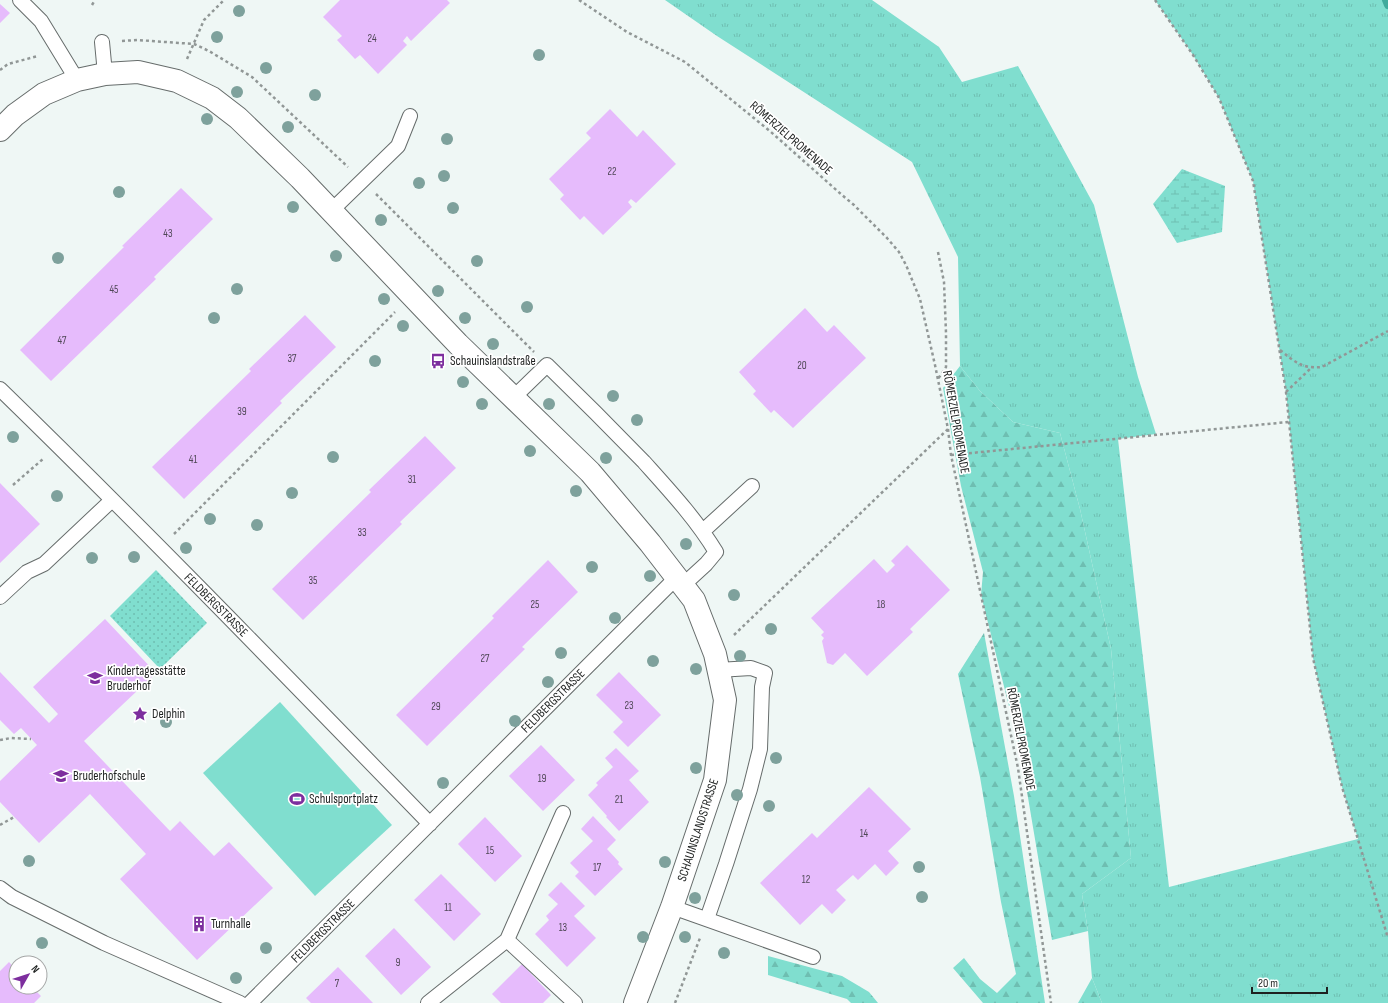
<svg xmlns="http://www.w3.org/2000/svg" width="1388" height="1003" viewBox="0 0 1388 1003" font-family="'Sofia Sans Condensed',sans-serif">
<defs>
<pattern id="grass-tufts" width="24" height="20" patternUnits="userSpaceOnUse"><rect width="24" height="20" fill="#80decf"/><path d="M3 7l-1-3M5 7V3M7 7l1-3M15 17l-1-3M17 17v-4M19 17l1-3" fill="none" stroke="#6ebeb1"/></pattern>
<pattern id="forest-firs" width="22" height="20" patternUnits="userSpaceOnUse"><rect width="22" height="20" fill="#80decf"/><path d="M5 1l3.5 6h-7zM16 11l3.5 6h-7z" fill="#6ebeb1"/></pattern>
<pattern id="wetland-marsh" width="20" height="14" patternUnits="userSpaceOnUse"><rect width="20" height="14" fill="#80decf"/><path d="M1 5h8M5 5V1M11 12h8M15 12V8" fill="none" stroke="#6ebeb1"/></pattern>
<pattern id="park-dots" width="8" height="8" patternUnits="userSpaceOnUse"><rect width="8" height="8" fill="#80decf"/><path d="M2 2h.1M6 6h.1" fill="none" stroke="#6ebeb1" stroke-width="1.8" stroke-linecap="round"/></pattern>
</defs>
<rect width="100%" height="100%" fill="#eff7f5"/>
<!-- grass -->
<path fill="url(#grass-tufts)" d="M665 0H872L939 47 962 82 1018 66 1094 205 1138 377 1156 434 1118 439 1169 887 1358 839 1342 787 1313 658 1286 392 1253 181 1219 98 1193 55 1155 0H1388V1003H1102L1092 978 1088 931 1082 894 1131 858 1111 649 1080 509 1060 433 1013 422 980 391 960 366 958 257 912 162 717 36Z"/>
<!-- forest -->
<path fill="url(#forest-firs)" d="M960 366 980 391 1013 422 1060 433 1080 509 1111 649 1131 858 1082 894 1088 931 1052 940 1020 750 981 595 983 572 961 486 943 388Z
M984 633 1014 796 1045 1003H983L953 968 964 958 980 979 997 993 1016 974 1001 902 980 777 958 674Z
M768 956 842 976 869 992 878 1003H851L847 999 768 975Z
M1092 978 1102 1003H1078Z"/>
<!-- wetland -->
<path fill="url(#wetland-marsh)" d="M1182 169 1225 186 1222 232 1177 243 1153 204Z"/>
<!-- park -->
<path fill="url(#park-dots)" d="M156 570 207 623 160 669 110 616Z"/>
<!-- pitch -->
<path fill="#80decf" d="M280 702 392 825 315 896 203 773Z"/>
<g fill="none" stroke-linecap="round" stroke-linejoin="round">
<!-- stream -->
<path stroke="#40ab9c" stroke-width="8" d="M1386 0 1388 5"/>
</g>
<!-- building -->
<path fill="#e6bbfc" d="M340 0H447L450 3 411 41 407 36 403 41 407 45 378 74 360 55 355 59 337 40 342 36 323 17Z
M0 4 10 13 0 23Z
M610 109 637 137 643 130 676 164 636 203 631 199 628 202 632 207 603 235 584 216 580 220 560 199 564 195 549 179 591 138 586 133Z
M181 188 213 219 154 277 156 279 51 381 20 350 124 247 122 246Z
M805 308 827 332 834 325 866 358 793 428 774 410 771 413 753 394 756 391 739 372Z
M305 315 336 347 280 401 282 403 184 499 152 467 251 371 249 369Z
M425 436 456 468 400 522 402 524 303 620 272 589 371 492 369 490Z
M0 483 40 524 0 563Z
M907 545 950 590 910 629 913 632 867 676 845 653 833 665 827 663 822 641 824 638 821 635 824 632 811 618 874 559 887 573 895 565 891 561Z
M548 560 578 592 522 647 525 649 427 746 396 715 494 618 492 616Z
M105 619 156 673 84 741 170 831 180 821 214 856 229 842 273 888 197 960 120 879 146 854 90 794 39 843 0 802V781L37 745 21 728 14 734 0 720V672L49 723 58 714 33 687Z
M619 672 661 715 628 747 613 732 623 722 596 695Z
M541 745 575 780 543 811 509 776Z
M616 748 639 771 629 780 649 802 619 831 606 817 607 816 588 795 598 785 596 783 613 767 605 758Z
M869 787 911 829 888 851 899 863 886 876 875 864 858 880 853 875 836 890 846 900 832 914 822 904 800 925 760 883 812 833 817 838Z
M593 816 616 840 607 849 619 862 618 864 623 869 595 896 575 876 579 872 570 863 593 841 581 829Z
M485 817 522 856 495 882 458 844Z
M441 874 481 914 454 941 414 900Z
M561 882 585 906 574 916 596 938 567 967 535 934 549 920 546 916 558 904 548 895Z
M394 928 431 967 401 995 365 956Z
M9 962 16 970V987H32L41 996 34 1003H0V971Z
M522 964 551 995 543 1003H501L492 994Z
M338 967 373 1003H311L306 998Z"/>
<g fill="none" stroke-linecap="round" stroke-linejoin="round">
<!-- lane casing -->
<g stroke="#666c6b" stroke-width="16">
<path id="lane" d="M20 0 41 21 77 80
M102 42 105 74
M331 211 398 146 410 116
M0 389C146 531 288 678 430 824
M513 398 547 365C580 397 612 429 644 462 670 491 696 519 716 552L706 564 682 586
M703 531 752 486
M0 597 27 572 44 564 112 500
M0 888 12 897 104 943 240 1003
M672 907 813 957
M707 919 726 864 750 789 760 749 762 687 765 673 751 668 718 670
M507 940 563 813
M250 1003 676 578
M428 1003 507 940 575 1003"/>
</g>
<!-- street casing -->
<g stroke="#666c6b" stroke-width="24">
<path id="street" d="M0 130 15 115 44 94 77 80 105 74 138 72 177 81 212 98 238 118 300 178 458 344 590 472 650 543 694 600 715 654 725 700 715 780 672 907 635 1003"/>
</g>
<!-- path -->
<path stroke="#919796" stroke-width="2.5" stroke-dasharray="3 3" stroke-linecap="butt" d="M579 0 627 32 685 62 771 132 842 195 854 205 887 238 899 252 906 265 920 299 935 365 948 429 951 455 1018 768 1051 1003
M1155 0 1193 55 1219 98 1253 181 1286 392 1313 658 1342 787 1388 938
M92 5 95 0
M122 41 137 40 194 44 209 51 252 77 348 167
M187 59 204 20 224 0
M0 70 8 64 38 56
M376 194 534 352
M938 252 944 282 946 333V367L938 379
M1280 350C1295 362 1302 369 1322 367L1388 331
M1286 392 1311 368
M951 455 1288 422
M13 485 43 459
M174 534 395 312
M734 635 948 429
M0 740 11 738 31 739
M0 825 14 817
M675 1003 700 938"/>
<!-- lane -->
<use href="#lane" stroke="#fff" stroke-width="14"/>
<!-- street -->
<use href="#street" stroke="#fff" stroke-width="22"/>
</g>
<!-- trees -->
<g fill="#7ea19c">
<circle cx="239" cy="11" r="6"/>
<circle cx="217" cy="37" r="6"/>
<circle cx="539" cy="55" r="6"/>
<circle cx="266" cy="68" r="6"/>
<circle cx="237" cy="92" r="6"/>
<circle cx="315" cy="95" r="6"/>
<circle cx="207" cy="119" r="6"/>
<circle cx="288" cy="127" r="6"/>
<circle cx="447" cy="139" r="6"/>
<circle cx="444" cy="176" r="6"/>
<circle cx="419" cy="183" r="6"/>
<circle cx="119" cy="192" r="6"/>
<circle cx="293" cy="207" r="6"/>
<circle cx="453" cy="208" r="6"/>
<circle cx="381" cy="220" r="6"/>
<circle cx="336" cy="256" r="6"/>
<circle cx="58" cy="258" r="6"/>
<circle cx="477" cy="261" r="6"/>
<circle cx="237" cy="289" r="6"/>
<circle cx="438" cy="291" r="6"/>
<circle cx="384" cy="299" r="6"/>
<circle cx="527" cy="307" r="6"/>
<circle cx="214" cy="318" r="6"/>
<circle cx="465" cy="318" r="6"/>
<circle cx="403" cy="326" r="6"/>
<circle cx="493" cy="344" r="6"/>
<circle cx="375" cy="361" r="6"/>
<circle cx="463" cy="382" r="6"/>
<circle cx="613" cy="396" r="6"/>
<circle cx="482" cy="404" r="6"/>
<circle cx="549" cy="404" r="6"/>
<circle cx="637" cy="420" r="6"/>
<circle cx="13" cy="437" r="6"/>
<circle cx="530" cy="451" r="6"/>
<circle cx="333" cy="457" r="6"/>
<circle cx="606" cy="458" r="6"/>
<circle cx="576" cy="491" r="6"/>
<circle cx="292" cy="493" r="6"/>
<circle cx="57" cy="496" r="6"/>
<circle cx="210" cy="519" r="6"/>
<circle cx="257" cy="525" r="6"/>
<circle cx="686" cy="544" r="6"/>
<circle cx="186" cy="548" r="6"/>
<circle cx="134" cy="557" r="6"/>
<circle cx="92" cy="558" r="6"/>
<circle cx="592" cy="567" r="6"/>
<circle cx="650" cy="576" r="6"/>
<circle cx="734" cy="595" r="6"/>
<circle cx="615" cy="618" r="6"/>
<circle cx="771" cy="629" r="6"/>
<circle cx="561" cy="653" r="6"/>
<circle cx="740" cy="656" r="6"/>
<circle cx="653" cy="661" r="6"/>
<circle cx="696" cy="669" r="6"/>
<circle cx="548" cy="682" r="6"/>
<circle cx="515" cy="721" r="6"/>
<circle cx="166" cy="722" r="6"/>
<circle cx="776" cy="758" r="6"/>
<circle cx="696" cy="768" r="6"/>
<circle cx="443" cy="783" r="6"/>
<circle cx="737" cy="795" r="6"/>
<circle cx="769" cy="806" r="6"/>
<circle cx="29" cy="861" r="6"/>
<circle cx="665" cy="862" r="6"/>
<circle cx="919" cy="867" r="6"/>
<circle cx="922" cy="897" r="6"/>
<circle cx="695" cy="898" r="6"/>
<circle cx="643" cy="937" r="6"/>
<circle cx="685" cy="937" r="6"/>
<circle cx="42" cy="943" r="6"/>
<circle cx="266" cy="948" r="6"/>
<circle cx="724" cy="953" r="6"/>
<circle cx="236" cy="978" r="6"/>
</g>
<!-- icons -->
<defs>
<g id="bus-bare" transform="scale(1.2)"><path d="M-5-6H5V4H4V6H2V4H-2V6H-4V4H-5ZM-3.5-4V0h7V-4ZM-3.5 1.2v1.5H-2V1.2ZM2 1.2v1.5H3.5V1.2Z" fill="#7d2e9e" stroke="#fff" stroke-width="2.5" paint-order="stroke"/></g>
<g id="school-bare" transform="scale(1.2)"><path d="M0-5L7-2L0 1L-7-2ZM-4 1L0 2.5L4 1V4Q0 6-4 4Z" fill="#7d2e9e" stroke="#fff" stroke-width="2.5" paint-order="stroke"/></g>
<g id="sight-bare" transform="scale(1.2)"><path d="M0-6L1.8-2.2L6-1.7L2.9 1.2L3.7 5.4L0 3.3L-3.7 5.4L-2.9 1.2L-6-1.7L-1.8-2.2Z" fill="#7d2e9e" stroke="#fff" stroke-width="2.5" paint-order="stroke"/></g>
<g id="stadium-bare" transform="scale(1.2)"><path d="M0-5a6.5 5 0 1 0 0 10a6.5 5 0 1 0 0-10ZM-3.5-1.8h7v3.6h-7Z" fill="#7d2e9e" stroke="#fff" stroke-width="2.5" paint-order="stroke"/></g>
<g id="building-bare" transform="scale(1.2)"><path d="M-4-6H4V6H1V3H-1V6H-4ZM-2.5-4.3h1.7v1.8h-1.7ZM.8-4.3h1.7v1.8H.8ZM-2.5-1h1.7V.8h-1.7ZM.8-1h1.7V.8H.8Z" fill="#7d2e9e" stroke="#fff" stroke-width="2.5" paint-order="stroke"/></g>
</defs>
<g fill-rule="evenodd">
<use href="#bus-bare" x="438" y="361"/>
<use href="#school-bare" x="95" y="678"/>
<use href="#sight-bare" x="140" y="714"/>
<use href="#school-bare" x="61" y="776"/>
<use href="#stadium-bare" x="297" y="799"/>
<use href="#building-bare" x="199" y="924"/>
</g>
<g text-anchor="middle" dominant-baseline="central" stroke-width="3.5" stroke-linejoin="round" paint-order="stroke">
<!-- number labels -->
<g font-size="11" fill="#504857">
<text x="372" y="38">24</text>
<text x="612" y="171">22</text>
<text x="168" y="233">43</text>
<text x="114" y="289">45</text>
<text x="62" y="340">47</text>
<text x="292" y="358">37</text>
<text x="802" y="365">20</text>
<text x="242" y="411">39</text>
<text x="193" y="459">41</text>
<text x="412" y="479">31</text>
<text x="362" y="532">33</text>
<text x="313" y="580">35</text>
<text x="535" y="604">25</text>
<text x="881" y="604">18</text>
<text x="485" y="658">27</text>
<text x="629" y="705">23</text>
<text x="436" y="706">29</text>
<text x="542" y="778">19</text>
<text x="619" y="799">21</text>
<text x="864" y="833">14</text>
<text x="490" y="850">15</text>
<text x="597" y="867">17</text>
<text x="806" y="879">12</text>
<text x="448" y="907">11</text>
<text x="563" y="927">13</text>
<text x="398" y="962">9</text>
<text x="337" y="983">7</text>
</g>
<!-- street labels -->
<g font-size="13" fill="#1e2120" stroke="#fff">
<text transform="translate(791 138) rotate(41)">RÖMERZIELPROMENADE</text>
<text transform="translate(956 422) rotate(80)">RÖMERZIELPROMENADE</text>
<text transform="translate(216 605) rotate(45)">FELDBERGSTRASSE</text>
<text transform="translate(553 701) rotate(-45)">FELDBERGSTRASSE</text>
<text transform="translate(1021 739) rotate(79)">RÖMERZIELPROMENADE</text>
<text transform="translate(698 830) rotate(-72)">SCHAUINSLANDSTRASSE</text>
<text transform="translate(323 931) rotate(-45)">FELDBERGSTRASSE</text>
</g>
<!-- poi labels -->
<g font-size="13" fill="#1e2120" stroke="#fff" text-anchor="start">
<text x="450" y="361">Schauinslandstraße</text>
<text x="107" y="671">Kindertagesstätte<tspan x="107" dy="15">Bruderhof</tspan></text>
<text x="152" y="714">Delphin</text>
<text x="73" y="776">Bruderhofschule</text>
<text x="309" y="799">Schulsportplatz</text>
<text x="211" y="924">Turnhalle</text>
</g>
</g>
<!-- north arrow -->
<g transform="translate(28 975) rotate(51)"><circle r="19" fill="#ffffff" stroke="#a5a6a6"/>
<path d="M0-3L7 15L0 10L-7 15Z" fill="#7d2e9e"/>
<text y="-6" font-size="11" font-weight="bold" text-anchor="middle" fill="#1e2120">N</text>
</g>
<!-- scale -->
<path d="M1252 987v6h75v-6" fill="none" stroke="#1e2120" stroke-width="2"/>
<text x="1258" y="987" font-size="12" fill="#1e2120" stroke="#ffffff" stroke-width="3" paint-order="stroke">20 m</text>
</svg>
